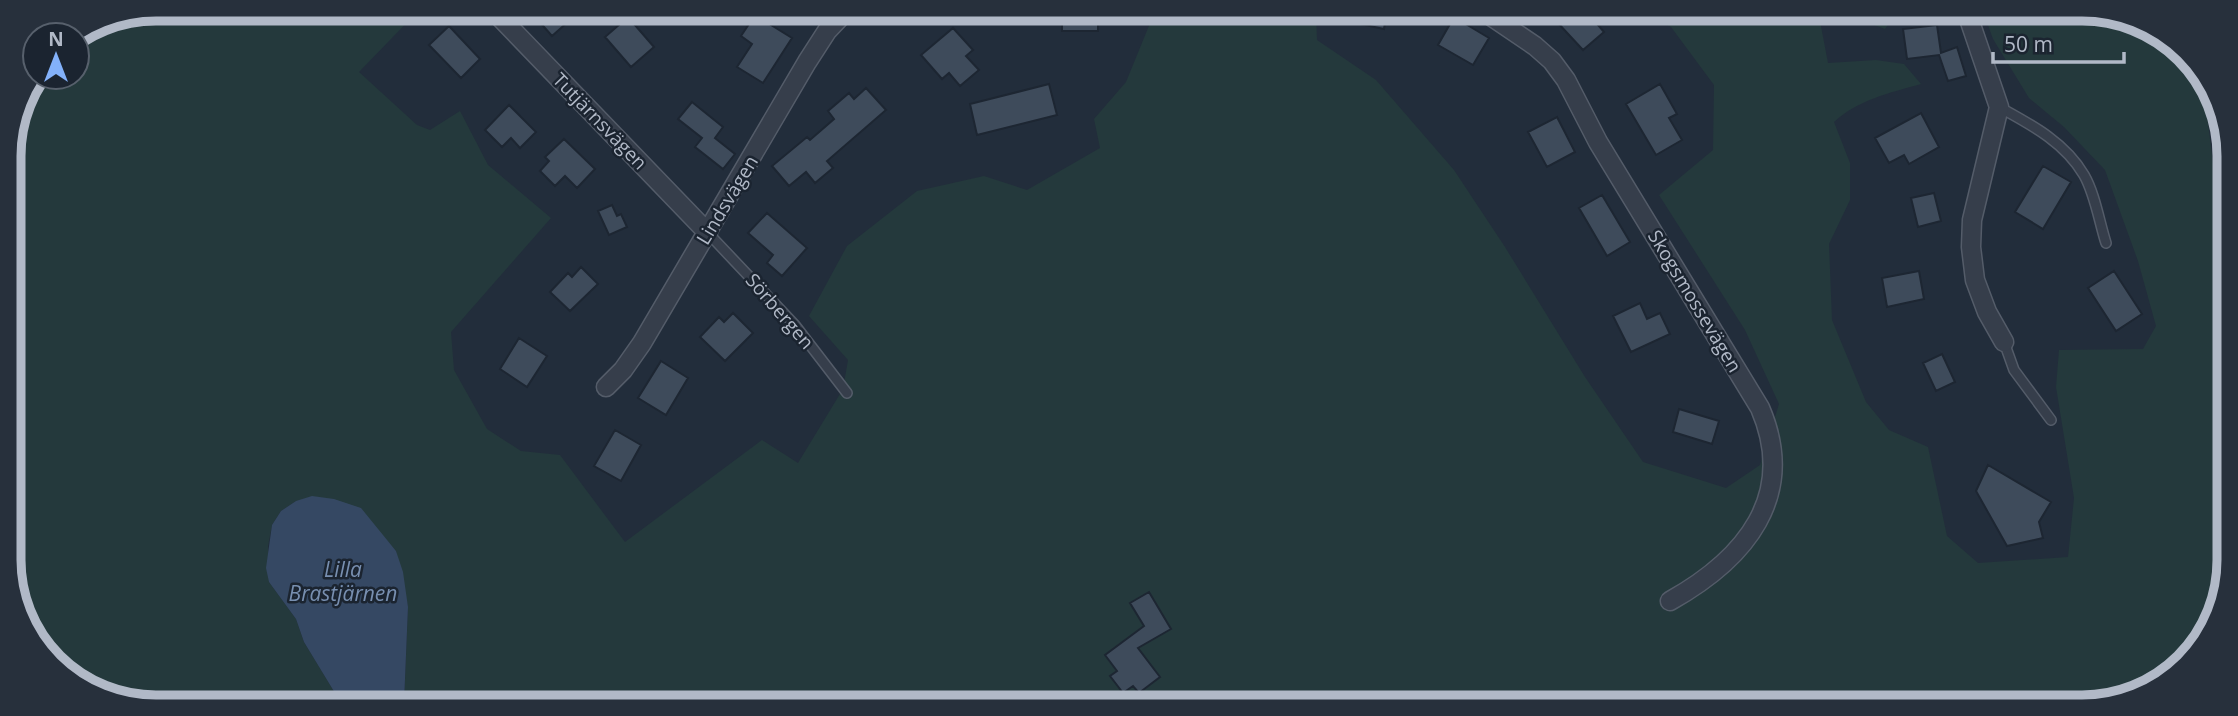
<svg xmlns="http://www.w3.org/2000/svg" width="2238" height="716" viewBox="0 0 2238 716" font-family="'Open Sans',sans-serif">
<rect width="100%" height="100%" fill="#222d3b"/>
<!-- green -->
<path fill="#24393c" d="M156 9H420L359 72 417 125 430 130 460 111 488 165 551 218 451 332 454 370 487 429 521 451 560 455 625 542 762 440 798 463 843 389 848 360 809 316 847 246 917 191 984 176 1027 190 1100 148 1094 119 1126 82 1155 11 1316 12 1317 40 1376 80 1454 170 1505 247 1585 377 1643 462 1726 488 1760 465 1779 404 1745 330 1659 195 1713 150 1714 85 1671 27 1648 13H1840L1820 21 1828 63 1876 60 1904 64 1921 84C1889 93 1858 100 1834 122L1850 163V200L1829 244 1832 320 1866 402 1889 430 1928 447 1947 536 1978 563 2068 557 2074 498 2056 387 2059 350 2143 349 2156 326 2138 261 2105 170 2064 127 2029 98 1993 39 1984 14H2121L2192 59 2205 84 2208 123 2226 267 2224 599 2172 677 2091 707 404 703 408 607 396 551 379 532 296 501 281 511 272 525 268 546 269 582 296 619 304 642 341 703 117 702 46 657 12 588 11 428 25 378 10 372 9 147 24 91 35 75 77 77V35L100 20Z
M1842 13H1896L1885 29Z"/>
<!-- water -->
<path fill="#354863" d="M312 496 334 499 361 508 396 551 403 572 408 607 404 703H341L304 642 296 619 269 582 266 568 272 525 281 511 296 501Z"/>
<!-- building -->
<path fill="#3e4b5b" stroke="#1d2632" stroke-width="2" d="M548 10H559L569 21 552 36 537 19Z
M1062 11H1098V31H1062Z
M1332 12H1387L1384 29 1332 18Z
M1568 12H1587L1604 32 1583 50 1557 22Z
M755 15 792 38 763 83 737 67 752 44 741 36Z
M628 17 654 47 631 67 605 37Z
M1454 17 1489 38 1473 65 1438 45Z
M1937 25 1941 53 1957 47 1966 76 1948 81 1939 55 1907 59 1903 29Z
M449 26 480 59 461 78 429 45Z
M953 28 973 50 966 56 979 70 960 86 949 73 942 79 921 55Z
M1049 84 1057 115 977 135 970 104Z
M1660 84 1677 114 1669 118 1682 140 1656 155 1626 104Z
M866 88 886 110 827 161 833 168 815 183 806 172 789 186 772 166 807 137 810 140 834 119 828 111 849 93 854 99Z
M692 102 723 127 715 138 735 154 723 169 695 147 702 138 678 119Z
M509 105 536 132 520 148 511 138 502 147 485 130Z
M1921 113 1939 147 1909 164 1904 155 1889 163 1875 138Z
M1557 117 1575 152 1547 167 1528 132Z
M564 139 595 169 577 188 565 176 555 186 540 171 549 161 545 157Z
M2043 166 2071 182 2043 229 2015 212Z
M1934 193 1941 221 1918 227 1911 198Z
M1602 195 1630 242 1607 256 1579 208Z
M612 205 617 216 621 214 627 227 609 235 598 211Z
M767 213 807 248 782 276 767 263 773 255 748 233Z
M581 267 598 284 570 311 550 292 568 273 572 277Z
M1919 271 1924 299 1887 307 1882 278Z
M2114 271 2142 314 2116 331 2088 288Z
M1640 303 1647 319 1660 313 1670 334 1631 352 1613 316Z
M733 313 753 333 725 361 700 337 719 317 724 322Z
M519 338 547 356 527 387 500 369Z
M1942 354 1955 382 1936 391 1923 363Z
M661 361 688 378 666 415 638 398Z
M1679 409 1719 421 1712 444 1673 432Z
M615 430 641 445 621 481 594 466Z
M1988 465 2051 502 2039 522 2043 538 2007 546 1976 491Z
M1149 592 1171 629 1138 648 1160 677 1139 693 1133 686 1123 693 1110 676 1117 671 1105 655 1144 626 1130 603Z"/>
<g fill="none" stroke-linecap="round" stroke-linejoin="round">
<!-- lane casing -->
<g stroke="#545c69" stroke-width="12">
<path id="lane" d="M1999 107C2030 124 2065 142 2084 175 2095 194 2099 221 2106 243
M708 233 794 324 847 393
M2004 342 2014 370 2051 420"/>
</g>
<!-- street casing -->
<g stroke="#545c69" stroke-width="21">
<path id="street" d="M493 10 708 233
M1485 12 1535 46 1552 61 1566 80 1598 142 1760 408C1798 496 1745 559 1670 601
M1967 13 1999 107 1972 220 1971 247 1975 280 1987 312 2004 342
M606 387 623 370 642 343 807 62 827 31 846 11"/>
</g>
<!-- lane -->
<use href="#lane" stroke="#363e4b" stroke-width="9"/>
<!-- street -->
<use href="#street" stroke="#363e4b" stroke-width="18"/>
</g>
<g text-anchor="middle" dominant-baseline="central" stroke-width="5" stroke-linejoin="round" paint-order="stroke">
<!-- street labels -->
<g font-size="19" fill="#b1b9c7" stroke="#1b2430">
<text transform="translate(600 121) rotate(46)">Tutjärnsvägen</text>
<text transform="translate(727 200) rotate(-59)">Lindsvägen</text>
<text transform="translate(1695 301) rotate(59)">Skogsmossevägen</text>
<text transform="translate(780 311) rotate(49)">Sörbergen</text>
</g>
<!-- water labels -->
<g font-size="21" font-style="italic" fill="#788fb0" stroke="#1b2430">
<text x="343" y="569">Lilla<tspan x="343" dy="24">Brastjärnen</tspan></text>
</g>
</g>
<!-- crop -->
<path d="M0 0H2238V716H0ZM156 21H2082A135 135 0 0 1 2217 156V560A135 135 0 0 1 2082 695H156A135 135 0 0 1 21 560V156A135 135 0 0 1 156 21Z" fill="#27303c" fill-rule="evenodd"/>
<path fill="none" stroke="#b1b9c7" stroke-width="9" d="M156 21H2082A135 135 0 0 1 2217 156V560A135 135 0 0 1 2082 695H156A135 135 0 0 1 21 560V156A135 135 0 0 1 156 21Z"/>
<!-- north arrow -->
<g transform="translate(56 56)"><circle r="33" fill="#1b2430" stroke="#57606c" stroke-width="2"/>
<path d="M0-5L12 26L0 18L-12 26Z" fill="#83b1fa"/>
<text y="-10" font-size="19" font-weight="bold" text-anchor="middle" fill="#b1b9c7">N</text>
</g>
<!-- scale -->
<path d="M1993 52v10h131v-10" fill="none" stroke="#b1b9c7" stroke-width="3.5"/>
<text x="2004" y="52" font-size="21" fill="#b1b9c7" stroke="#1b2430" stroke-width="5" paint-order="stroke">50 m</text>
</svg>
